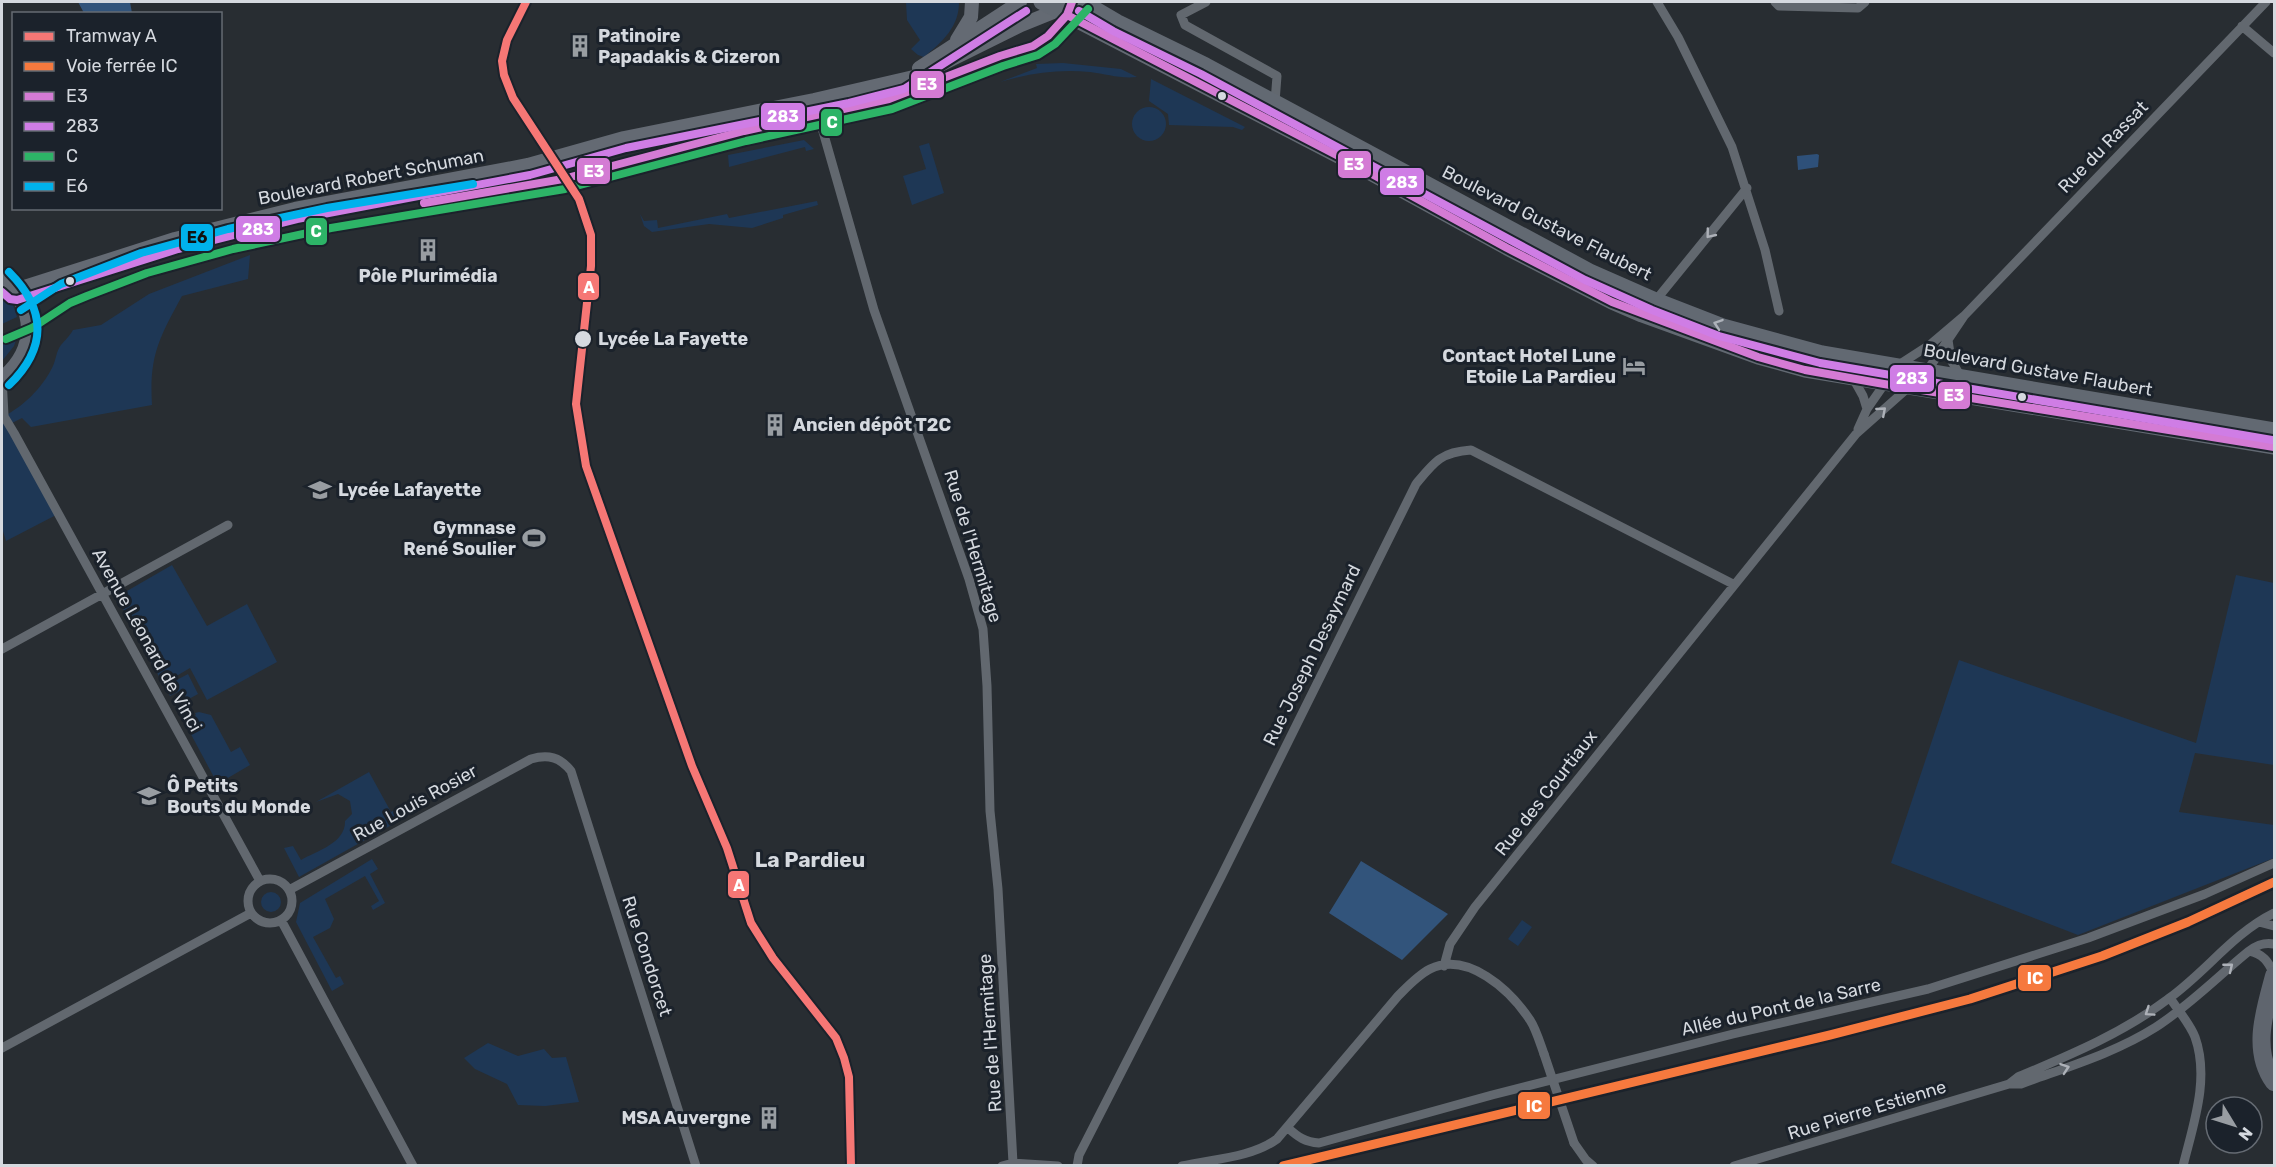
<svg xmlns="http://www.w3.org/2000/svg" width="2276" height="1167" viewBox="0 0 2276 1167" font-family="Rubik,sans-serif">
<rect width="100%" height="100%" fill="#282d32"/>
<!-- green -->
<path fill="#1e3755" d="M906 2H959C959 27 943 41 924 57L918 55 911 49 920 40 907 20Z
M1063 63 1121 69 1137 77C1121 79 1106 74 1090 72 1058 69 1031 73 1000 82L1037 68 1036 64Z
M1151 79 1245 127 1242 130 1233 127 1169 125 1168 114 1149 101Z
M1132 124a17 17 0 1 1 34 0a17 17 0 1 1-34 0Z
M804 140 814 149 806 151 805 147 729 167 728 155Z
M929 143 944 193 912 205 903 176 926 169 919 146Z
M817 201 818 205 783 215V218L752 228 709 224 652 232 644 226 640 214 644 221 657 220 658 228 727 214 729 218Z
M250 255 248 279 182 296C159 338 149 356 152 405L31 427 22 418 10 424 58 514 6 541 2 528V417C22 408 42 388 52 368 56 361 56 351 61 345 65 340 69 337 73 330L101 325 149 294Z
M2 292 13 305 17 317 2 324Z
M20 328 14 346 2 361V335Z
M172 565 207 626 247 604 277 662 207 700 190 668 163 684 121 605 124 603 126 605 132 602 129 597 126 598 124 594 127 591Z
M2236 575 2274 583V765L2195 753 2179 812 2274 825V858L2078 935 1891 863 1959 660 2196 743Z
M188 674 198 694 187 700 182 690 170 696 165 686Z
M199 712 211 715 231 752 240 747 250 765 221 782 220 780 216 781 186 725 193 722 192 718 196 715 195 713Z
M369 772 391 812 399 808 404 818 299 877 284 848 293 846 301 860C317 851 346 843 345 821L352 814 350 801 338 794 316 802Z
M372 859 378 869 370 874 385 903 373 910 371 906 379 901 365 876 325 899 334 919 330 928 313 937 336 978 340 976 344 984 332 991 296 922 300 903Z
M261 902a10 10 0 1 1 20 0a10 10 0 1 1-20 0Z
M1522 920 1532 927 1518 946 1508 939Z
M488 1043 518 1056 544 1049 552 1058 566 1057 579 1102 545 1106 518 1105 507 1084 475 1069 464 1058Z"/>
<!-- forest -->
<path fill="#32547b" d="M78 2H130L132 13H84Z
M1361 861 1448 914 1402 960 1329 913Z"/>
<!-- water -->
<path fill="#2e5079" d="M1817 154 1819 155 1818 167 1798 170 1797 156Z"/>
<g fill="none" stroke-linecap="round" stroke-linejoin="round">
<!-- street -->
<path stroke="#62686f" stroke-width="9" d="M1206 2 1181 15 1185 25 1277 76 1275 102
M1657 2 1678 37 1732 147 1765 250 1779 311
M1775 2 1779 6 1858 8 1865 2
M2242 26 2274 53
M814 100 874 310 969 579 983 629 987 686 990 811 998 889 1013 1163
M1656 300 1747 188
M1948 340 1951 360 1961 377
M2 378 4 415
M1853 378 1863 396 1867 409
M2 413 14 433 260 881
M1858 429 1867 409 1897 366 1931 344 1964 316 2266 2
M2 649 228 525
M248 901a22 22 0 1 1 44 0a22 22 0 1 1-44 0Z
M289 890 531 759C548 754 560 757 571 771L696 1166
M281 920 413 1166
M2259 922 2274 926
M2249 951C2257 945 2264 942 2274 944
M1444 966 1450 944 1475 907 1856 434 1927 371 1964 316
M2170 998C2178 1010 2190 1024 2195 1037 2210 1079 2193 1125 2183 1166
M2 1048 251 913
M2009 1084 2018 1077C2070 1055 2123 1033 2168 999 2206 972 2232 934 2274 913
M1288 1128C1298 1137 1305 1142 1319 1143L1492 1095 1733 1034 1928 989 2088 938 2205 894 2274 863
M1574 1143 1586 1160 1593 1166
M1002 1166 1013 1163 1058 1166
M1077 1166 1079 1155 1221 877 1416 484C1434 462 1441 452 1471 450L1733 584
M1182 1166C1212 1159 1251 1158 1277 1139L1398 996C1408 986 1418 975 1430 969 1468 951 1510 990 1530 1020 1536 1029 1540 1043 1544 1054
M1734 1166 2009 1084H2021C2067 1067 2115 1053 2156 1027 2190 1005 2218 976 2249 951 2263 954 2268 961 2274 974"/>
<!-- secondary -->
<path stroke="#646a73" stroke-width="14" d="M957 40 971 17 972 2
M919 68 1020 2
M2 279C36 308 37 349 2 378
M15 290 175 239 295 209 528 165 624 138 814 100 918 76 1021 25 1078 2"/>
<!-- primary -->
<path stroke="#626972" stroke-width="15" d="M1041 2 1350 162 1507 248 1612 302 1642 315 1758 357 1805 370 2274 447
M1084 2 1118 22 1206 65 1590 271 1656 300 1723 326 1822 353 2274 430"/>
<!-- highway -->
<path stroke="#5f656e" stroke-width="18" d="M2274 976C2265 1010 2251 1050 2274 1082"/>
<!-- tram -->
<path stroke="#64696e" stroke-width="1.5" d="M744 917 745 906"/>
<!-- street-bridge -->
<path stroke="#62686f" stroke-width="9" d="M1544 1054 1574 1143"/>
<!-- bus-1 casing -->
<g stroke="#1b222b" stroke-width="12">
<path id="bus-1" d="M1067 15 1350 162 1507 248 1612 302 1758 357 1805 370 1884 384 2274 447
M424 203 563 179 744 131 889 99 1000 56 1033 46 1048 36 1067 15 1072 2"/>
</g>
<!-- bus-2 casing -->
<g stroke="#1b222b" stroke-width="12">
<path id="bus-2" d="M1079 11 1113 31 1201 74 1585 280 1652 310 1719 336 1820 363 2272 440
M2 292 10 299 17 300 178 249 297 219 530 175 626 148 849 103 904 89 1026 11"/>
</g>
<!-- bus-3 casing -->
<g stroke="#1b222b" stroke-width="12">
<path id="bus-3" d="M6 339 32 328 70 303 87 296 147 273 233 249 331 228 565 189 746 141 892 109 1003 66 1038 55 1055 44 1088 9"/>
</g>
<!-- bus-4 casing -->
<g stroke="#1b222b" stroke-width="12">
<path id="bus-4" d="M21 310 61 284 141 253 228 229 327 208 473 184
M9 385C47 348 47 310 9 272"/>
</g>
<!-- bus-1 -->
<use href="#bus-1" stroke="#d47bd4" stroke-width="8"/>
<!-- bus-2 -->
<use href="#bus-2" stroke="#cf7de5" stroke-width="8"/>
<!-- bus-3 -->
<use href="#bus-3" stroke="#2db467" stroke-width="8"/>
<!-- bus-4 -->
<use href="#bus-4" stroke="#00b2ec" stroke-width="8"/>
<!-- rail-1 casing -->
<g stroke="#1b222b" stroke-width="14">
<path id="rail-1" d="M1283 1166 1830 1035 1970 999 2102 956 2188 922 2274 882"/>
</g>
<!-- rail-1 -->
<use href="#rail-1" stroke="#f6793e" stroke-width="9"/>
<!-- tram-1 casing -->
<g stroke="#1b222b" stroke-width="12">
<path id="tram-1" d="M526 2 507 40 502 61 504 75 513 98 579 199 591 235V266L576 404 586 466 692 766 727 848 751 923 773 958 836 1038 844 1058 849 1077 851 1166"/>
</g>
<!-- tram-1 -->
<use href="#tram-1" stroke="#f67775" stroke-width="8"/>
</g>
<!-- one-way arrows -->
<defs><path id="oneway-chevron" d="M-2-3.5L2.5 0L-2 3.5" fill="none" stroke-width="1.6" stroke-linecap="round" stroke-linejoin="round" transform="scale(1.5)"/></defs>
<g stroke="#adb1b8">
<use href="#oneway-chevron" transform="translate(1710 234) rotate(129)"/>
<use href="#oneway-chevron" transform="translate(1882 411) rotate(-41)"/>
<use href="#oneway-chevron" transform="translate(2229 967) rotate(-39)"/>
<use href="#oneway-chevron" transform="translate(2149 1012) rotate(146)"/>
<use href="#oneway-chevron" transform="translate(2065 1068) rotate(-19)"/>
</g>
<use stroke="#adb2b9" href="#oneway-chevron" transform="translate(1718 324) rotate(-161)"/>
<!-- icons -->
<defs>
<g id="building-bare" transform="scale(1.8)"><path d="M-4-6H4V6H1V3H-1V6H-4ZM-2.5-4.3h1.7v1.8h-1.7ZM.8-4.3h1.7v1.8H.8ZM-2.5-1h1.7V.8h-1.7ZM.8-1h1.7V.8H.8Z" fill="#989da2" stroke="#1b222b" stroke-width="2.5" paint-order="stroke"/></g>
<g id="hotel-bare" transform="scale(1.8)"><path d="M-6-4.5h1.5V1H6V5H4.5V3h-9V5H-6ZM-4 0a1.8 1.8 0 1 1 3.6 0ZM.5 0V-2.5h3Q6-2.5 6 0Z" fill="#989da2" stroke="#1b222b" stroke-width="2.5" paint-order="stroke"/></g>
<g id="school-bare" transform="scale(1.8)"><path d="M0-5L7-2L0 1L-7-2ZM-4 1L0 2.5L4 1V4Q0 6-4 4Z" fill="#989da2" stroke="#1b222b" stroke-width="2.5" paint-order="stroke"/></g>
<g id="stadium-bare" transform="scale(1.8)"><path d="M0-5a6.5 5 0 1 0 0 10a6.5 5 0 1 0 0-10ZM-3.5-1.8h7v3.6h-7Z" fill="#989da2" stroke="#1b222b" stroke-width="2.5" paint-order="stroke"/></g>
</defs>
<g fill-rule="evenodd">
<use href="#building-bare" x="580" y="46"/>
<use href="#building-bare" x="428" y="250"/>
<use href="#hotel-bare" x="1634" y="366"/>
<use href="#building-bare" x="775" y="425"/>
<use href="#school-bare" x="320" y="490"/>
<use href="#stadium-bare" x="534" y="538"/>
<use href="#school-bare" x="149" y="796"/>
<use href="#building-bare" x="769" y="1118"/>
</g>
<!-- markers -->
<g fill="#d5d9df" stroke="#1b222b" stroke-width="2">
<circle cx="1222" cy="96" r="5"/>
<circle cx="70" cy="281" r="5"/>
<circle cx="583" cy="339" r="9"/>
<circle cx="2022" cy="397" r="5"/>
</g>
<g text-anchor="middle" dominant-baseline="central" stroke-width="6" stroke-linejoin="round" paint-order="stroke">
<!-- poi labels -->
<g font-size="18" font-weight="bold" fill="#d5d9df" stroke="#1b222b" text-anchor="start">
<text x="598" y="36">Patinoire<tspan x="598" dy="21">Papadakis &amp; Cizeron</tspan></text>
<text x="428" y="276" text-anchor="middle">Pôle Plurimédia</text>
<text x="1616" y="356" text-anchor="end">Contact Hotel Lune<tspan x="1616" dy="21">Etoile La Pardieu</tspan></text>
<text x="793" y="425">Ancien dépôt T2C</text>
<text x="338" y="490">Lycée Lafayette</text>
<text x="516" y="528" text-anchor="end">Gymnase<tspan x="516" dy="21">René Soulier</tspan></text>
<text x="167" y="786">Ô Petits<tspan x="167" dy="21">Bouts du Monde</tspan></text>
<text x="751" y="1118" text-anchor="end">MSA Auvergne</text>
</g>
<!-- street labels -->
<g font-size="18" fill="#d5d9df" stroke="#1b222b">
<text transform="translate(2103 147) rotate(-46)">Rue du Rassat</text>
<text transform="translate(371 177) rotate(-11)">Boulevard Robert Schuman</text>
<text transform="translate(1547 223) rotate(27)">Boulevard Gustave Flaubert</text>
<text transform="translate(2038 370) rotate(10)">Boulevard Gustave Flaubert</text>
<text transform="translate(973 546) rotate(73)">Rue de l'Hermitage</text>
<text transform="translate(147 640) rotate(61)">Avenue Léonard de Vinci</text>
<text transform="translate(1312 655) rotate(-64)">Rue Joseph Desaymard</text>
<text transform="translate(1546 793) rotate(-52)">Rue des Courtiaux</text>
<text transform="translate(415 803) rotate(-29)">Rue Louis Rosier</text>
<text transform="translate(647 956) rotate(72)">Rue Condorcet</text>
<text transform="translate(1781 1007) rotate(-13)">Allée du Pont de la Sarre</text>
<text transform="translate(990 1033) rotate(-94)">Rue de l'Hermitage</text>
<text transform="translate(1867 1110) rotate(-17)">Rue Pierre Estienne</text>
</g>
<!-- stop labels -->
<g font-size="18" font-weight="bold" fill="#d5d9df" stroke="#1b222b" text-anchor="start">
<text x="598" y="339">Lycée La Fayette</text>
</g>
<!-- quarter labels -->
<g font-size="21" font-weight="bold" fill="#d5d9df" stroke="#1b222b">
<text x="810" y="859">La Pardieu</text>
</g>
</g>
<g stroke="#1b222b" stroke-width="2">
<rect x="910" y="70" width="35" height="29" rx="6" fill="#d47bd4"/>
<rect x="760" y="102" width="46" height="29" rx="6" fill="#cf7de5"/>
<rect x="820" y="108" width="23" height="29" rx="6" fill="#2db467"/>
<rect x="1337" y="150" width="35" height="29" rx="6" fill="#d47bd4"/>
<rect x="576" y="157" width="35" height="28" rx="6" fill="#d47bd4"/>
<rect x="1379" y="167" width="46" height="29" rx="6" fill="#cf7de5"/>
<rect x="235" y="215" width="46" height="28" rx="6" fill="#cf7de5"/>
<rect x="305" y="217" width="23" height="29" rx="6" fill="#2db467"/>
<rect x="180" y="223" width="34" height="29" rx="6" fill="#00b2ec"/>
<rect x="577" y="272" width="23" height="29" rx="6" fill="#f67775"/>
<rect x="1889" y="364" width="46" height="29" rx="6" fill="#cf7de5"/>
<rect x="1937" y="381" width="34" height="29" rx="6" fill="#d47bd4"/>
<rect x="727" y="870" width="23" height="29" rx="6" fill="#f67775"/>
<rect x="2017" y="964" width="35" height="28" rx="6" fill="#f6793e"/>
<rect x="1517" y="1091" width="34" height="29" rx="6" fill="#f6793e"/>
</g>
<g font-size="16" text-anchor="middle" font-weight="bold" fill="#fff">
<text x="927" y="90">E3</text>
<text x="783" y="122">283</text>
<text x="832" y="128">C</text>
<text x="1354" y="170">E3</text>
<text x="594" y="177">E3</text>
<text x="1402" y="188">283</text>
<text x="258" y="235">283</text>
<text x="316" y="237">C</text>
<text x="589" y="293">A</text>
<text x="1912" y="384">283</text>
<text x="1954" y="401">E3</text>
<text x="739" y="891">A</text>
<text x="2035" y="984">IC</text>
<text x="1534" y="1112">IC</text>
</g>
<g font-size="16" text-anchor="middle" font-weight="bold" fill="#111">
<text x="197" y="243">E6</text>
</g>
<!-- border -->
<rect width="2276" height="1167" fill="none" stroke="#d5d9df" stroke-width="6"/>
<!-- legend -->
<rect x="12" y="12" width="210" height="198" fill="#1b222b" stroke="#656b73" stroke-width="1.5"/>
<rect x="24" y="32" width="30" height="9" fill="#f67775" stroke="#656b73" stroke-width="1.5"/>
<text x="66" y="42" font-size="18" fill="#d5d9df">Tramway A</text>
<rect x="24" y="62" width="30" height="9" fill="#f6793e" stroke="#656b73" stroke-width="1.5"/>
<text x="66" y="72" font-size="18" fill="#d5d9df">Voie ferrée IC</text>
<rect x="24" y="92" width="30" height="9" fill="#d47bd4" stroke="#656b73" stroke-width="1.5"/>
<text x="66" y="102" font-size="18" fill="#d5d9df">E3</text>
<rect x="24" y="122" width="30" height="9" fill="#cf7de5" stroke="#656b73" stroke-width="1.5"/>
<text x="66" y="132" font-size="18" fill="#d5d9df">283</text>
<rect x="24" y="152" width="30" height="9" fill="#2db467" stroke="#656b73" stroke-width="1.5"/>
<text x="66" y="162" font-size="18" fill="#d5d9df">C</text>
<rect x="24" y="182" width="30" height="9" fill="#00b2ec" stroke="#656b73" stroke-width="1.5"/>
<text x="66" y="192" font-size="18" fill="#d5d9df">E6</text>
<!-- north arrow -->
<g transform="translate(2234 1125) rotate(128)"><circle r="28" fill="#1b222b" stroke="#656b73" stroke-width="1.5"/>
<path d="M0-4.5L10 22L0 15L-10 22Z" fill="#989da2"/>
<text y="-9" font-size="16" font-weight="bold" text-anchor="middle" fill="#d5d9df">N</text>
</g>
</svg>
